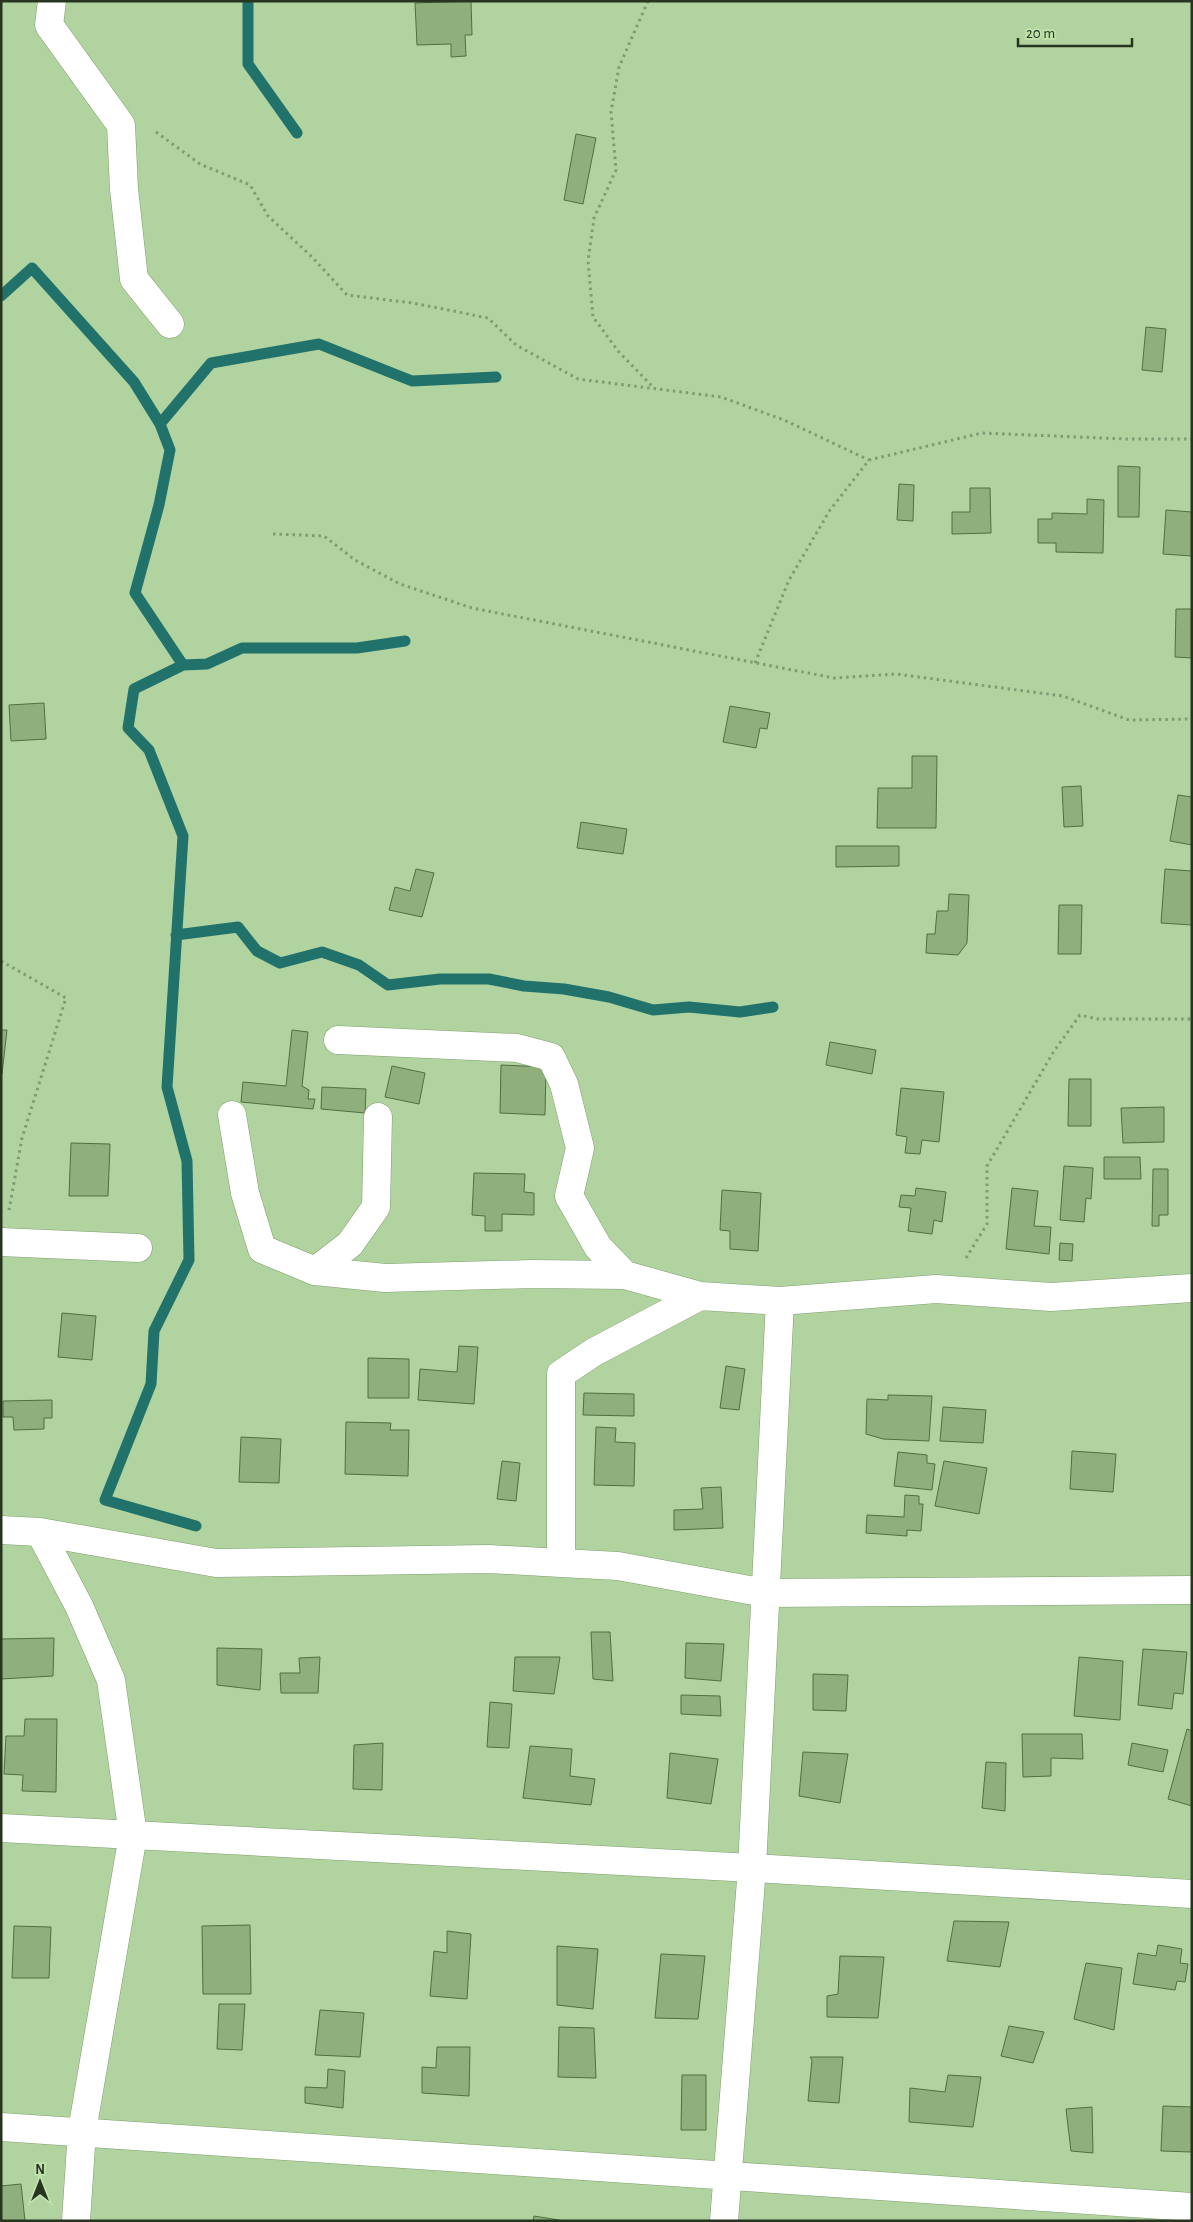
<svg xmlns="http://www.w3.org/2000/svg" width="1193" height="2222" viewBox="0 0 1193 2222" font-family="'Alegreya Sans',sans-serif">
<rect width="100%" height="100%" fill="#b1d39f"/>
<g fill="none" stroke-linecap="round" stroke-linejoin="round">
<!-- stream -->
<path stroke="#22726c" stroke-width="11" d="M248 1V64L297 133
M1 296 32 268 134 382 160 424 170 450 159 505 135 593 183 665 134 689 128 728 149 750 183 836 167 1087 187 1161 189 1260 154 1331 151 1384 105 1500 196 1526
M160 424 211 363 319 344 412 381 496 377
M183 665 207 664 242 648H357L405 641
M176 935 238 927 257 951 280 963 322 952 359 965 388 985 440 979H489L524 986 564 989 609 997 653 1010 689 1007 740 1012 773 1007"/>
</g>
<!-- building -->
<path fill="#8fb07d" stroke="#516f3f" d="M471 1 472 35H465L466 56 451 57V44L417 45 415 3Z
M576 134 596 138 583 204 564 200Z
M1146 327 1166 329 1162 372 1142 370Z
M1118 466 1140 467 1139 517H1118Z
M899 484 914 485 913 521 897 520Z
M970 488H990L991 533 952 534V512H970Z
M1087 499 1104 500 1103 553 1056 552V543H1038V519H1052V513L1087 514Z
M1166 510 1192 512V556L1163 554Z
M1176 609H1192V658L1175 657Z
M44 703 46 739 11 741 9 705Z
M730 706 770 713 767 729 760 728 756 748 723 742Z
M912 756H937L936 828H877L878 788H912Z
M1081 786 1083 826 1064 827 1062 787Z
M1178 795 1192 797V845L1170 841Z
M581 822 627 829 623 854 577 848Z
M836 846H899V866L836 867Z
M416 869 434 873 422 917 389 910 395 887 410 891Z
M1165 869 1192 871V925L1161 923Z
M949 894 969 895 967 943 958 955 926 953 927 934H935L937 911H948Z
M1059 905H1082L1081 954H1058Z
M1 1030H7L2 1074 1 1073Z
M292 1030 308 1032 302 1086 309 1090 308 1099H315L313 1109 241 1102 243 1082 286 1086Z
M830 1042 876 1050 872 1074 826 1065Z
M501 1065 546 1067 545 1115 500 1113Z
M392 1066 425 1073 419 1104 385 1097Z
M1069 1079H1091V1126H1068Z
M322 1087 366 1089 365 1113 321 1109Z
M901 1088 944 1092 939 1142 922 1140 920 1154 905 1153 907 1137 896 1135Z
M1164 1107V1142L1123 1143 1121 1108Z
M71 1143 110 1144 108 1196H69Z
M1104 1157H1140L1141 1179H1104Z
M1064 1166 1093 1168 1091 1199 1086 1198 1084 1222 1060 1220Z
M1153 1169H1168V1215H1159V1226H1152Z
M474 1173 525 1174 524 1192 534 1193V1215L502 1214V1231H485V1216L472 1215Z
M916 1188 946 1192 942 1222 934 1220 932 1234 908 1231 911 1208 899 1207 901 1195 915 1196Z
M1012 1188 1038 1191 1034 1226 1051 1227 1049 1254 1006 1249Z
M722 1190 761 1193 758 1251 730 1249V1231L720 1230Z
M1060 1243 1073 1244 1072 1261 1059 1260Z
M62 1313 96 1316 92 1360 58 1357Z
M459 1346 478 1347 474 1404 418 1400 420 1369 457 1372Z
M368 1358 409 1359V1398H368Z
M726 1366 745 1369 739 1410 720 1408Z
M584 1393 634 1394V1416L583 1415Z
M888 1395 932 1396 929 1441 883 1439 866 1434 867 1399 888 1400Z
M52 1400V1418H44V1429L14 1430 13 1417H3V1401Z
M943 1407 986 1410 983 1443 940 1441Z
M346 1422 391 1423 390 1430H409L408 1476 345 1474Z
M596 1427 616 1428 615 1442 635 1443 634 1486 594 1485Z
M241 1437 281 1439 279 1483 239 1482Z
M1072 1451 1116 1454 1113 1492 1070 1489Z
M898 1452 927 1455V1463L935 1464 932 1490 894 1486Z
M502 1461 520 1463 516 1501 497 1499Z
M944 1461 987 1468 979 1514 935 1506Z
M721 1487 723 1528 674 1530V1510L703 1509 701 1488Z
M905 1495 919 1496V1504H923L921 1531 907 1530V1536L866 1533 867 1515 904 1517Z
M591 1632H610L613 1681 593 1679Z
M54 1638 53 1676 1 1679V1639Z
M686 1643 724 1644 721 1681 685 1678Z
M217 1648 262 1649 260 1690 217 1685Z
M1143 1649 1187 1652 1183 1694 1174 1693 1172 1709 1138 1705Z
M320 1657 318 1693H281L280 1673H300L299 1658Z
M515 1657H560L554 1694 513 1691Z
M1079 1657 1123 1661 1120 1720 1074 1716Z
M813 1674 848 1675 846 1711 813 1710Z
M681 1695 720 1696 721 1716 681 1714Z
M490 1702 512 1704 509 1748 487 1747Z
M25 1719H57L56 1792 22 1791 23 1775 4 1774 6 1736H24Z
M1187 1729 1192 1731V1806L1168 1799Z
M1022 1734H1082L1083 1759 1051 1758V1776L1023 1777Z
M383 1743 382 1790 353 1789 354 1745Z
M1132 1743 1168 1750 1163 1772 1128 1765Z
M530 1746 572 1749 570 1776 595 1779 591 1805 523 1798Z
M803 1752 848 1754 840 1803 799 1796Z
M670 1753 718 1759 711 1804 667 1798Z
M986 1762 1006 1763 1005 1811 982 1808Z
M954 1921 1009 1922 1000 1967 947 1961Z
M250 1925 251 1994H203L202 1926Z
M14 1926 51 1927 49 1978H12Z
M447 1931 471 1934 467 1999 430 1996 434 1951 447 1953Z
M1158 1945 1182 1949 1180 1963 1188 1964 1185 1982 1177 1981 1175 1990 1133 1984 1138 1953 1156 1956Z
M557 1946 598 1949 593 2009 557 2005Z
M661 1954 705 1956 698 2019 655 2018Z
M840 1956 884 1957 878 2018 827 2017V1996L838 1994Z
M1086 1963 1122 1968 1114 2030 1074 2019Z
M219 2004H245L242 2050 217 2049Z
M320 2010 364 2013 360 2057 315 2055Z
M1009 2026 1044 2032 1033 2063 1001 2056Z
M559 2027 594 2028 596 2078 558 2077Z
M437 2047H470L469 2096 422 2093V2067L436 2068Z
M810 2057H843L839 2103 808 2101 812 2060Z
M328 2069 345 2071 343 2108 305 2103V2087L327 2088Z
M682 2075H706V2130H681Z
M948 2075 981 2077 973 2127 909 2122 910 2088 945 2092Z
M1163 2106 1192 2107V2152L1161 2151Z
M1092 2107 1093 2153 1071 2151 1066 2109Z
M21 2184 25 2221H1V2186Z
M534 2216 565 2221H533Z"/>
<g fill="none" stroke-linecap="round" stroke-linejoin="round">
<!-- street casing -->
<g stroke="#7f9f6d" stroke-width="29">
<path id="street" d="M52 1 49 25 121 125 124 189 134 279 170 324
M338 1040 517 1048 551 1057 564 1084 580 1148 569 1196 598 1247 625 1275
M232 1115 245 1193 262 1249 315 1271 385 1278 532 1274 625 1275 700 1296
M1 1242 138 1248
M315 1271 350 1244 376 1207 378 1117
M1 1530 40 1532 216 1563 489 1559 561 1563 618 1566 765 1593 1192 1590
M40 1532 79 1606 111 1680 133 1835 82 2131 76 2221
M561 1563V1374L594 1352 700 1296 780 1301 936 1289 1051 1297 1192 1288
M1 1828 752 1868 1192 1894
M1 2127 1192 2207
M724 2221 752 1868 780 1301"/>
</g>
<!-- path -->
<path stroke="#809b72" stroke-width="3" stroke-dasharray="2.5 4" stroke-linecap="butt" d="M648 1 619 67 611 112 616 170 594 218 588 261 593 317 618 351 654 388
M156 132 200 164 250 185 268 216 312 257 347 295 413 303 488 318 516 345 578 379 721 397 784 420 869 460
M273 534 324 536 355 560 400 584 472 608 834 678 896 674 1063 696 1129 720 1192 719
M755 663 789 580 830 510 869 460 982 433 1126 439H1192
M1 961 66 998 22 1138 9 1210
M966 1258 987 1224V1166L1054 1051 1080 1015 1098 1019H1192"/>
<!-- street -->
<use href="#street" stroke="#fff" stroke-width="28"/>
</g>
<!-- border -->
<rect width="1193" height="2222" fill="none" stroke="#27341f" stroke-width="5"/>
<!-- north arrow -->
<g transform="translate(40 2182)" stroke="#bee0ab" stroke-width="4" paint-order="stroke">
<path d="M0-4L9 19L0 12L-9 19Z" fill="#27341f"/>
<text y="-8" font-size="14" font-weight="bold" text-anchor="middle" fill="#27341f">N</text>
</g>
<!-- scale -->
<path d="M1018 38v8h114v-8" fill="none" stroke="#27341f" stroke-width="2.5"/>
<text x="1026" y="38" font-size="15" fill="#27341f" stroke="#bee0ab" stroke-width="4" paint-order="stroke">20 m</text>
</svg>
